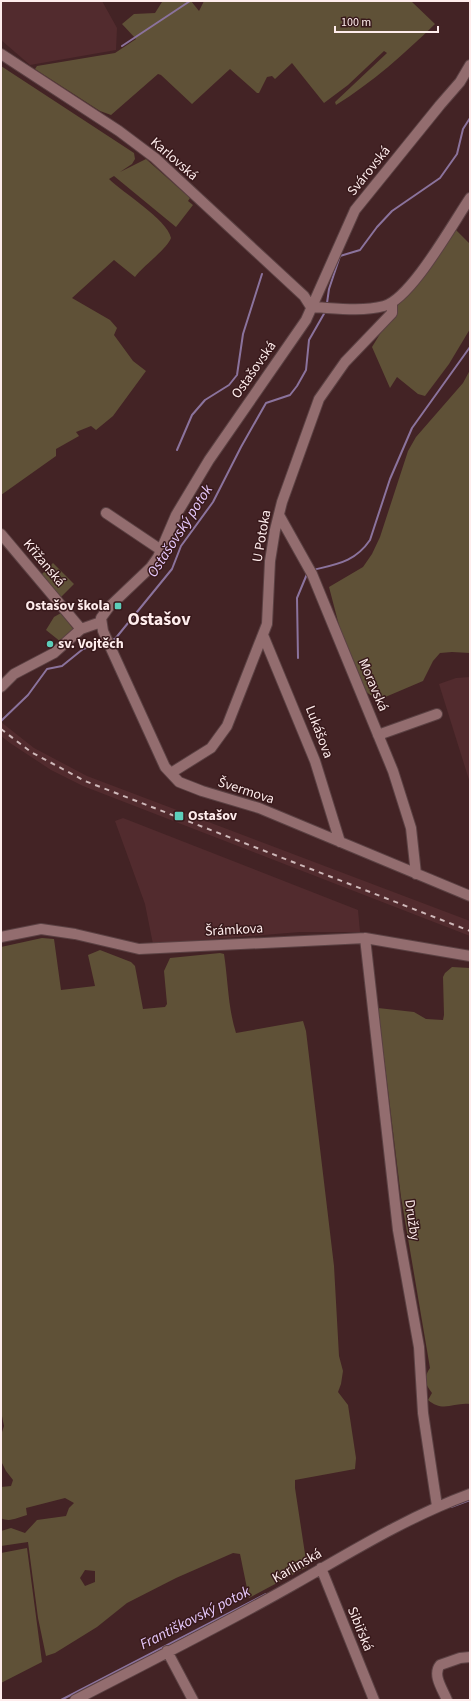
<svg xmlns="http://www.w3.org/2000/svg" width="471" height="1701" viewBox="0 0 471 1701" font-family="'Source Sans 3',sans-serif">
<rect width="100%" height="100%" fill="#432325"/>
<!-- built -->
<path fill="#522b2e" d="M1 1H102L117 28 116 50 30 65 1 40Z
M470 677V783L439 684 456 678Z
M1 722 34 748 87 776 470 921V936L83 786 51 770 10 743 1 736Z
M123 818 358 910 360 932H300L153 944 145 904 115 821Z"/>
<!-- green -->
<path fill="#5f5137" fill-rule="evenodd" d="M161 1H191L199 11 204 1H411L435 24C404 54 373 82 336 105L335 102 387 53 384 51 348 85 324 103 292 63 275 79 272 76 267 77 259 93H257L230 69 192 104 161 75 158 74 111 115 100 111 35 69 37 66 115 53 136 39 122 24 134 14 155 13 162 2Z
M1 66 134 153 135 159 132 164 120 172 146 159 190 198 188 201 193 205 176 227 114 176 109 179C123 193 167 219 171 238 167 249 144 265 135 277L114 260 72 298 110 320 117 328 114 335 133 361 146 371 113 416 96 430 91 426 76 432 79 436 56 449V456L1 495Z
M456 230 470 244V329L449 364 425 396 418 394 397 377 390 388 372 347 397 306 413 290Z
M470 370V653L452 652 440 653 433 661 423 681 383 698C376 698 369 696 364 689L341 633 329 587 363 567 372 554 380 537 408 451 416 437 463 383Z
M53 563 74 584 61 597 40 576Z
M61 613 74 630 61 642 46 630 54 617Z
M42 938 54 939 61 990 95 986 88 955 100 950 131 962 135 966 143 1009 165 1007 167 1004 164 971 170 958 220 953 224 954C228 980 228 1008 236 1033L303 1021 306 1031 334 1266 339 1356 343 1371 341 1384 338 1392 348 1405 356 1458 355 1469 295 1480V1488L307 1567 249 1598 240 1554 233 1553 176 1578 127 1603 97 1627 55 1653 46 1656 38 1618 28 1542 1 1546V1531L11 1528 25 1533 37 1520 66 1516 69 1508 74 1503 65 1498 26 1508 27 1515C18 1517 10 1523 1 1518V1487L11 1486 13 1480 6 1471 1 1461V1435L4 1426 1 1411V947ZM85 1570 95 1571V1582L85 1586 80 1578Z
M452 967 470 968V1404C454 1402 443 1413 428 1400L432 1393C425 1384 423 1378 430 1368L401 1197 378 1008 414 1012 426 1019 443 1020 444 1015 443 977 445 973Z
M27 1548 42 1662 1 1683V1553Z"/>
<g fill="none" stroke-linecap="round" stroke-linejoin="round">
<!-- stream -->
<path stroke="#8b739d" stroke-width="2" d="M122 46 190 1
M327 303 329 289 340 256 360 250 377 227 392 211 440 178 457 154 463 129 470 118
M177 450 192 415 205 400 229 385 237 375 243 334 262 274
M313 570C337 564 355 562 370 540L390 479 412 428 470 347
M111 640 115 639 172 569 181 546 213 502 241 447 266 403 290 395 297 386 306 370 309 340 325 312
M298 658 297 598 307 574
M1 721 28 695 47 669 62 666 83 649 104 642
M451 1507 470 1500
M61 1700 266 1594"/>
<!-- minor casing -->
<g stroke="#5b4143" stroke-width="12">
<path id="minor" d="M1 54 119 131 155 158 304 296 311 307
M470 65 460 82 440 105 355 210 306 320 209 460 176 515 158 557 151 567 109 607 101 618 103 631 165 767 179 782 202 791 259 808 470 896
M311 307C334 308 361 312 384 306 411 299 453 223 470 198
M106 513 161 550
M279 515 312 574 393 771 411 828 416 874
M1 534 81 629
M263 635 315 761 340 842
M1 687 14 674 54 653 81 629 101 622
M378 735 437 714
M171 773 211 748 227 726 267 624 270 561 275 530 282 502 319 399 345 362 392 313V303
M1 937 41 929 75 934 139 949 365 938 470 956
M365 938 398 1230 419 1347 423 1413 437 1506
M321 1568 374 1700
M167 1651 193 1700
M75 1700C148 1662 221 1626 293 1585 351 1552 407 1517 470 1494
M447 1700C443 1690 432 1675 440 1665L460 1658 470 1657"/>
</g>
<!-- minor -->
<use href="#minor" stroke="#936d6f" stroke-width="10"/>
<!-- rail -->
<path stroke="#ceb8b9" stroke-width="2" stroke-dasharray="5 5" stroke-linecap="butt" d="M1 729 31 752 85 781 470 931"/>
</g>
<!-- markers -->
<g fill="#5cceba" stroke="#38191b" stroke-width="1.5">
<rect x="114" y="602" width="8" height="8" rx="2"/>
<circle cx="50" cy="644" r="4"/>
<rect x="174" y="811" width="10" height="10" rx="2"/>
</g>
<g text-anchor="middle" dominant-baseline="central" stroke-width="3" stroke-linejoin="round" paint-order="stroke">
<!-- street labels -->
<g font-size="14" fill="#feecec" stroke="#38191b">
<text transform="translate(174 159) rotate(41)">Karlovská</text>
<text transform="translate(369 171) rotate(-51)">Svárovská</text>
<text transform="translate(254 370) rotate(-55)">Ostašovská</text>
<text transform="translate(262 536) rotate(-80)">U Potoka</text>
<text transform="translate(44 563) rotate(50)">Křižanská</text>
<text transform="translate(373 685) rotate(67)">Moravská</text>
<text transform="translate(319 732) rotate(69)">Lukášova</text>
<text transform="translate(246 791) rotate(18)">Švermova</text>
<text transform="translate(234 930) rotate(-3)">Šrámkova</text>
<text transform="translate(412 1220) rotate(82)">Družby</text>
<text transform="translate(297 1566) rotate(-30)">Karlinská</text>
<text transform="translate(360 1629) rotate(68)">Sibiřská</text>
</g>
<!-- poi labels -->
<g font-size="14" font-weight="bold" fill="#feecec" stroke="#38191b" text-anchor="start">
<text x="110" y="606" text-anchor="end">Ostašov škola</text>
<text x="58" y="644">sv. Vojtěch</text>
<text x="188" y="816">Ostašov</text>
</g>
<!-- water labels -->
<g font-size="15" font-style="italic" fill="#e7c9fd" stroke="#38191b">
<text transform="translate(180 531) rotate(-57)">Ostašovský potok</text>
<text transform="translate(195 1618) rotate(-27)">Františkovský potok</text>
</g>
<!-- district labels -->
<g font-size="18" font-weight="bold" fill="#feecec" stroke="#38191b">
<text x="159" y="619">Ostašov</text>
</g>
</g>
<!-- border -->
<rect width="471" height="1701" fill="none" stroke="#feecec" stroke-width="4"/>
<!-- scale -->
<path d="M335 26v6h103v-6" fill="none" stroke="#feecec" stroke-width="2"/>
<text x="341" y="26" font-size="12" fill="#feecec" stroke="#38191b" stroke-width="3" paint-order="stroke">100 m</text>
</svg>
